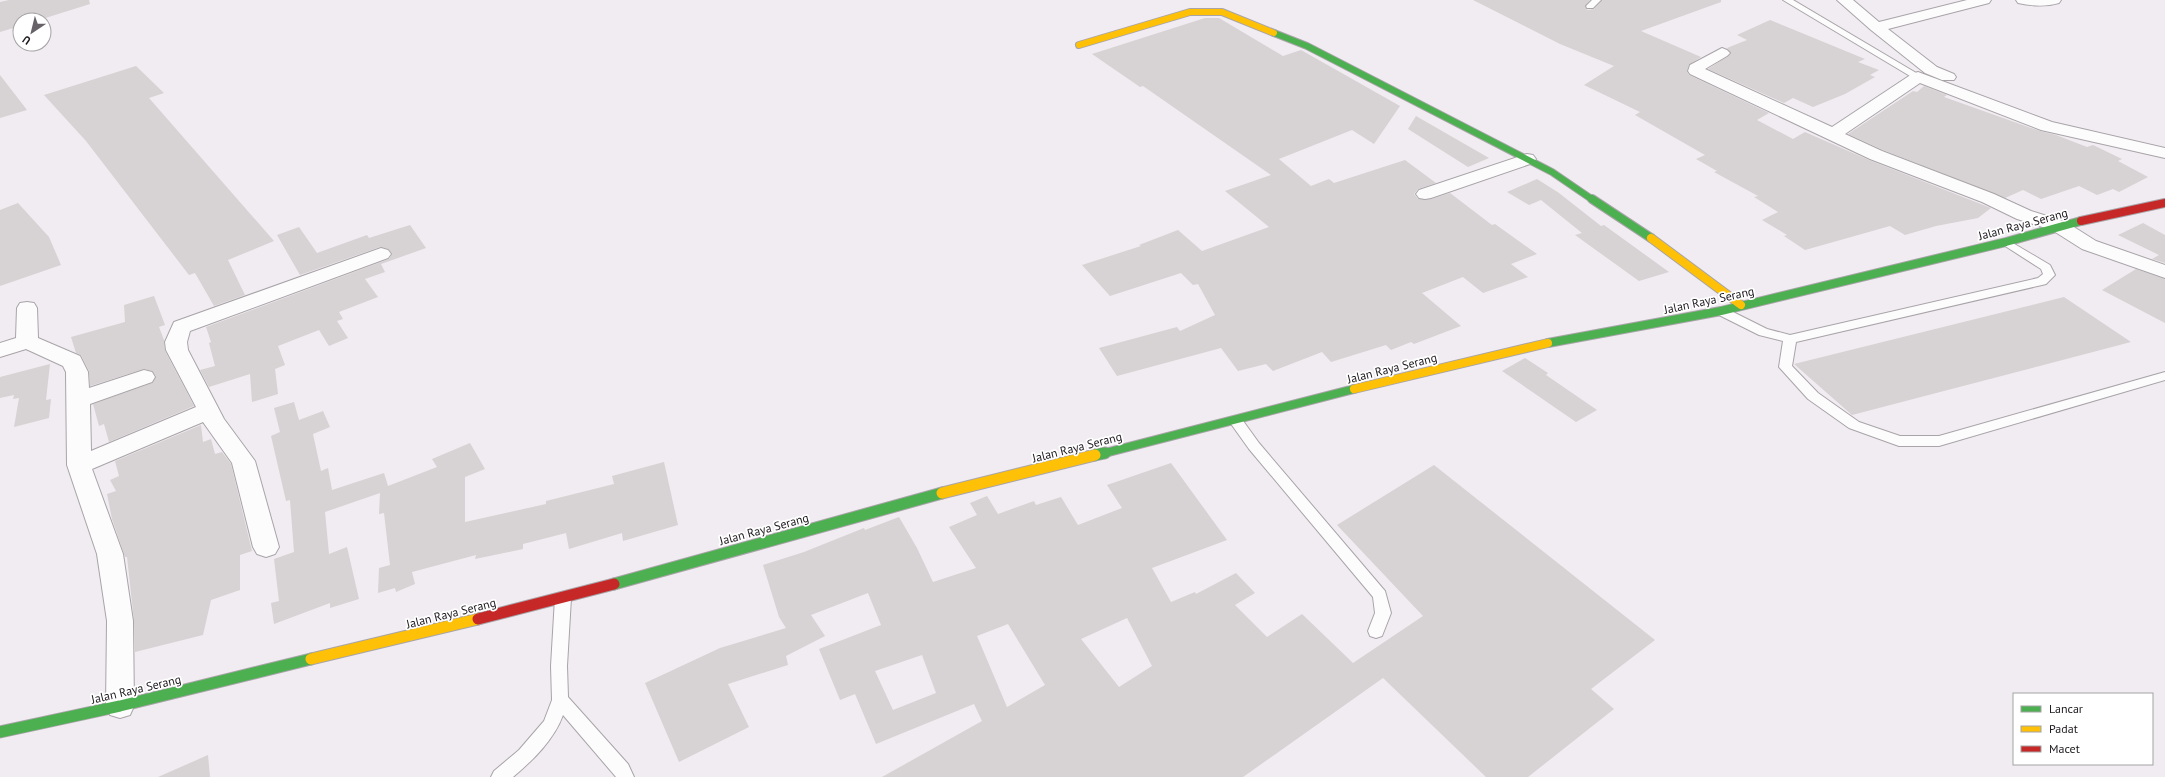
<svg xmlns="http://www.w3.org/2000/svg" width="2165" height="777" viewBox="0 0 2165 777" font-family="'PT Sans',sans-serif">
<rect width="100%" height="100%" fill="#f1ecf1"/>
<!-- building -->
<path fill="#d7d2d3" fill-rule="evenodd" d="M9 0H89L90 4 39 20H20V26L0 32V2Z
M1473 0H1590L1585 6 1587 10 1594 9 1602 0H1721V2L1641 31 1701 57 1689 65 1687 71 1689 75 1769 113 1757 120 1793 139 1805 132 1869 160 1991 208 1978 218 1936 226 1905 235 1890 226 1805 250 1784 236 1787 235 1762 220 1778 212 1754 197 1758 196 1714 172 1717 171 1696 159 1705 155 1635 115 1640 112 1584 85 1614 66 1560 44Z
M1205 18H1219L1283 56 1301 50 1400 106 1374 144 1352 130 1279 159 1311 186 1329 179 1334 183 1405 160 1436 183 1418 189 1414 194 1418 199H1431L1450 193 1492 225 1495 224 1537 254 1511 264 1528 277 1483 293 1463 277 1422 293 1461 326 1414 344 1411 342 1391 350 1386 345 1331 362 1322 352 1273 371 1266 364 1238 371 1221 348 1117 376 1099 348 1177 327 1180 331 1215 315 1198 284 1193 285 1181 273 1110 296 1082 265 1141 246 1139 245 1178 230 1202 251 1269 227 1225 191 1271 175 1143 86 1140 87 1092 54Z
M1770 20 1865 59 1858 62 1879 70 1870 75 1875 77 1845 94 1813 107 1793 98 1784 103 1708 69 1731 54 1727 48 1747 40 1737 35Z
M136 66 164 93 149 98 274 241 228 260 245 295 214 306 195 273 189 275 86 141 44 95Z
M0 75 27 110 0 118Z
M1924 86 1947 95 1944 97 2040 131 2056 135 2087 147 2093 145 2122 159 2118 161 2148 177 2119 192 2113 189 2097 195 2079 186 2041 199 2023 190 2005 198 1883 150 1848 134 1913 91 1917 92Z
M1416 116 1489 158 1468 167 1408 129Z
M1537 179 1559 193 1601 226 1604 225 1669 272 1639 281 1575 235 1582 233 1541 200 1529 205 1507 192Z
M18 203 49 237 61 265 0 286V210Z
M2143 223 2165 235V263L2152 259 2159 255 2118 235Z
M410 225 426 248 381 264 385 272 365 279 378 297 339 312 343 319 337 321 348 338 329 346 319 330 278 346 285 365 275 369 278 394 252 402 250 374 209 387 200 370 215 366 209 343 211 342 206 327 389 259 392 254 388 249 380 247 300 275 277 235 299 227 317 253 367 235 369 238Z
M2136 269 2165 279V323L2102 290Z
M154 296 165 325 159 327 164 340 165 351 194 406 109 442 104 424 99 426 93 404 152 383 156 376 152 371 144 369 90 386 89 371 81 355 76 353 71 337 125 322 124 305Z
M2064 297 2131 342 1852 415 1794 364Z
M1525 358 1548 373 1546 375 1597 410 1576 422 1502 371Z
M50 364 46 400 51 399 49 418 14 427 19 398 13 399 14 395 0 398V377Z
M294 402 299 420 323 411 330 427 313 434 321 471 328 468 332 490 384 473 388 486 437 467 432 459 470 443 485 469 465 477V522L546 504V501L614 484 612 476 664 462 678 525 623 541 622 533 569 549 566 533 523 544V549L475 559 476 555 412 572 415 584 396 592 395 588 378 593 379 568 390 565 384 513 379 514 380 493 325 512 329 554 347 547 359 599 330 608V603L274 624 271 603 279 601 274 559 294 552 290 500 286 501 271 436 280 432 274 408Z
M201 425 203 442 211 439 215 454 222 452 231 464 252 551 240 555V590L211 600 203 635 135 652 134 621 127 557H125L112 519 107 494 116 491 110 480 119 476 115 461Z
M1171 463 1227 540 1152 568 1171 602 1195 592 1196 594 1236 573 1255 593 1235 605 1267 637 1302 614 1353 663 1423 616 1337 525 1434 465 1655 640 1591 689 1614 709 1528 777H1486L1383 678 1243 777H882L982 721 974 704 876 744 855 694 840 700 819 649 881 625 868 593 811 615 825 636 786 656 788 665 728 684 749 727 679 762 645 683 720 648 786 628 779 617 763 565 804 552 864 528 865 530 899 517 917 548 933 582 976 568 949 527 977 515 970 503 987 496 998 514 1034 501 1036 505 1061 497 1078 525 1122 508 1107 485ZM1127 618 1152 666 1119 687 1081 639ZM1008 624 1045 685 1007 707 977 636ZM922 655 936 693 893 710 875 671Z
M208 755 210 777H158Z"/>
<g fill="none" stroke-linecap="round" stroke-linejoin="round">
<!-- lane casing -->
<g stroke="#a8a4a8" stroke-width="2">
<path id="lane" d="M1592 0H1601L1593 8H1587L1586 6Z
M1783 0H1793L1923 77 1921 79H1915Z
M2006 239 2050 265 2055 275 2046 284 2042 285 1796 342 1792 366 1818 393 1859 422 1900 436H1939L2165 372V380L1939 446H1899L1849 428 1808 399 1779 367 1783 341 1759 335 1717 314 1715 311 1721 307 1725 308 1767 329 1790 335 2038 278 2043 274 2041 269 2002 244 2000 242Z
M1236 416 1241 418 1259 443 1385 591 1391 613 1382 636 1376 638 1370 636 1368 631 1375 613 1373 597 1249 449 1229 421 1231 418Z
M563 592 568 594 571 598 567 666 568 697 628 764 634 777H616L563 715C554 740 533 760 513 777H491L494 771 519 750 544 721 552 700 551 666 555 598 558 594Z"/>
</g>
<!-- street casing -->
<g stroke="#a8a4a8" stroke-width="2">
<path id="street" d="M1837 0H1853L1879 22 1967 0H1991L1989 3 1888 29 1937 67 1954 74 1956 77 1954 80H1942L1925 73 1871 30Z
M2016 0H2061L2059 3C2045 7 2032 6 2018 3Z
M1722 48 1727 50 1730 53 1727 56 1705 69 1832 127 1912 74 1918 72 2052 122 2165 148V158L2041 130 1920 83 1845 134 1882 151 1994 194 2031 211 2066 222 2096 241 2165 265V278L2082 249 2052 230 2017 219 1982 202 1870 159 1690 74 1688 71 1690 65Z
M1527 154 1533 155 1536 159 1533 163 1431 198 1425 199 1419 198 1416 194 1419 190Z
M381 248 388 250 391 254 388 258 190 331 187 342 188 350 224 419 255 461 279 547 275 554 266 557 257 554 253 547 232 463 203 422 92 469 123 554 133 621 134 706 130 715 120 718 110 715 106 706 107 621 97 554 67 465 66 372 63 366 26 349 0 357V343L16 338 17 308 20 303 27 302 34 303 37 308 38 338 80 356 88 372 89 388 144 370 152 372 155 377 152 382 90 404 91 451 196 407 166 350 165 342 174 322Z"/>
</g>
<!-- fast-far2 casing -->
<g stroke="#a8a4a8" stroke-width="8">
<path id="fast-far2" d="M1274 33 1307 46 1552 172 1593 200"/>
</g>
<!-- fast-far1 casing -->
<g stroke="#a8a4a8" stroke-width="10">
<path id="fast-far1" d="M1592 199 1651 238
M1548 343 1721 311 2006 242 2081 221
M1101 454 1354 389"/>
</g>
<!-- fast casing -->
<g stroke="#a8a4a8" stroke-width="13">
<path id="fast" d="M1095 455 1105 453
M614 584 942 493
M0 732 120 706 311 659"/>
</g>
<!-- slow-far2 casing -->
<g stroke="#a8a4a8" stroke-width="8">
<path id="slow-far2" d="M1079 45 1190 12H1222L1274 33"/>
</g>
<!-- slow-far1 casing -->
<g stroke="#a8a4a8" stroke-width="10">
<path id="slow-far1" d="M1651 238 1741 305
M1354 389 1548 343"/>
</g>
<!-- slow casing -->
<g stroke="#a8a4a8" stroke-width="13">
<path id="slow" d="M942 493 1095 455
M311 659 478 619"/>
</g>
<!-- jam-far1 casing -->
<g stroke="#a8a4a8" stroke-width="10">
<path id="jam-far1" d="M2081 221 2165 203"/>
</g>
<!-- jam casing -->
<g stroke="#a8a4a8" stroke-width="13">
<path id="jam" d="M478 619 614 584"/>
</g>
<!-- lane -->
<use href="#lane" fill="#fdfcfd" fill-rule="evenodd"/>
<!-- street -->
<use href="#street" fill="#fdfcfd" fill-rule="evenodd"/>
<!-- fast-far2 -->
<use href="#fast-far2" stroke="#4caf50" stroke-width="6"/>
<!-- fast-far1 -->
<use href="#fast-far1" stroke="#4caf50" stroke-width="8"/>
<!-- fast -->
<use href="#fast" stroke="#4caf50" stroke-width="11"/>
<!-- slow-far2 -->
<use href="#slow-far2" stroke="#ffc107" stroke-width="6"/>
<!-- slow-far1 -->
<use href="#slow-far1" stroke="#ffc107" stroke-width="8"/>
<!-- slow -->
<use href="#slow" stroke="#ffc107" stroke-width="11"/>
<!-- jam-far1 -->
<use href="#jam-far1" stroke="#c62828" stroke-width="8"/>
<!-- jam -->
<use href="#jam" stroke="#c62828" stroke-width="11"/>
</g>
<g text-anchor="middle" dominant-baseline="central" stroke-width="3.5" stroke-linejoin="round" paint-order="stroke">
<!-- street labels -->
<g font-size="12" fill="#1c181c" stroke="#fff">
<text transform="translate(2023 224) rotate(-15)">Jalan Raya Serang</text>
<text transform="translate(1709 300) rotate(-12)">Jalan Raya Serang</text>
<text transform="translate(1392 368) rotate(-14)">Jalan Raya Serang</text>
<text transform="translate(1077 447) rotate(-14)">Jalan Raya Serang</text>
<text transform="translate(764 529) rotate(-15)">Jalan Raya Serang</text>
<text transform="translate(451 613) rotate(-14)">Jalan Raya Serang</text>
<text transform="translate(136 689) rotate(-13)">Jalan Raya Serang</text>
</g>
</g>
<!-- legend -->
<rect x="2013" y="693" width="140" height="72" fill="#ffffff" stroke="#a4a3a4"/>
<rect x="2021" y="706" width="20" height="6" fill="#4caf50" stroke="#a4a3a4"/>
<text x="2049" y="713" font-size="12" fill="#1c181c">Lancar</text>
<rect x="2021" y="726" width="20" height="6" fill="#ffc107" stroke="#a4a3a4"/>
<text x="2049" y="733" font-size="12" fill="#1c181c">Padat</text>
<rect x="2021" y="746" width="20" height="6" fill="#c62828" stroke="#a4a3a4"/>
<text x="2049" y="753" font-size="12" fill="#1c181c">Macet</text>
<!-- north arrow -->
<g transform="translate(32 32) rotate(215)"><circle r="19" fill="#ffffff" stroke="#a4a3a4"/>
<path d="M0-3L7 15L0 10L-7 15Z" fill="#676267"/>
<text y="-6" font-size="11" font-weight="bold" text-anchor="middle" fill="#1c181c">U</text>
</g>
</svg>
